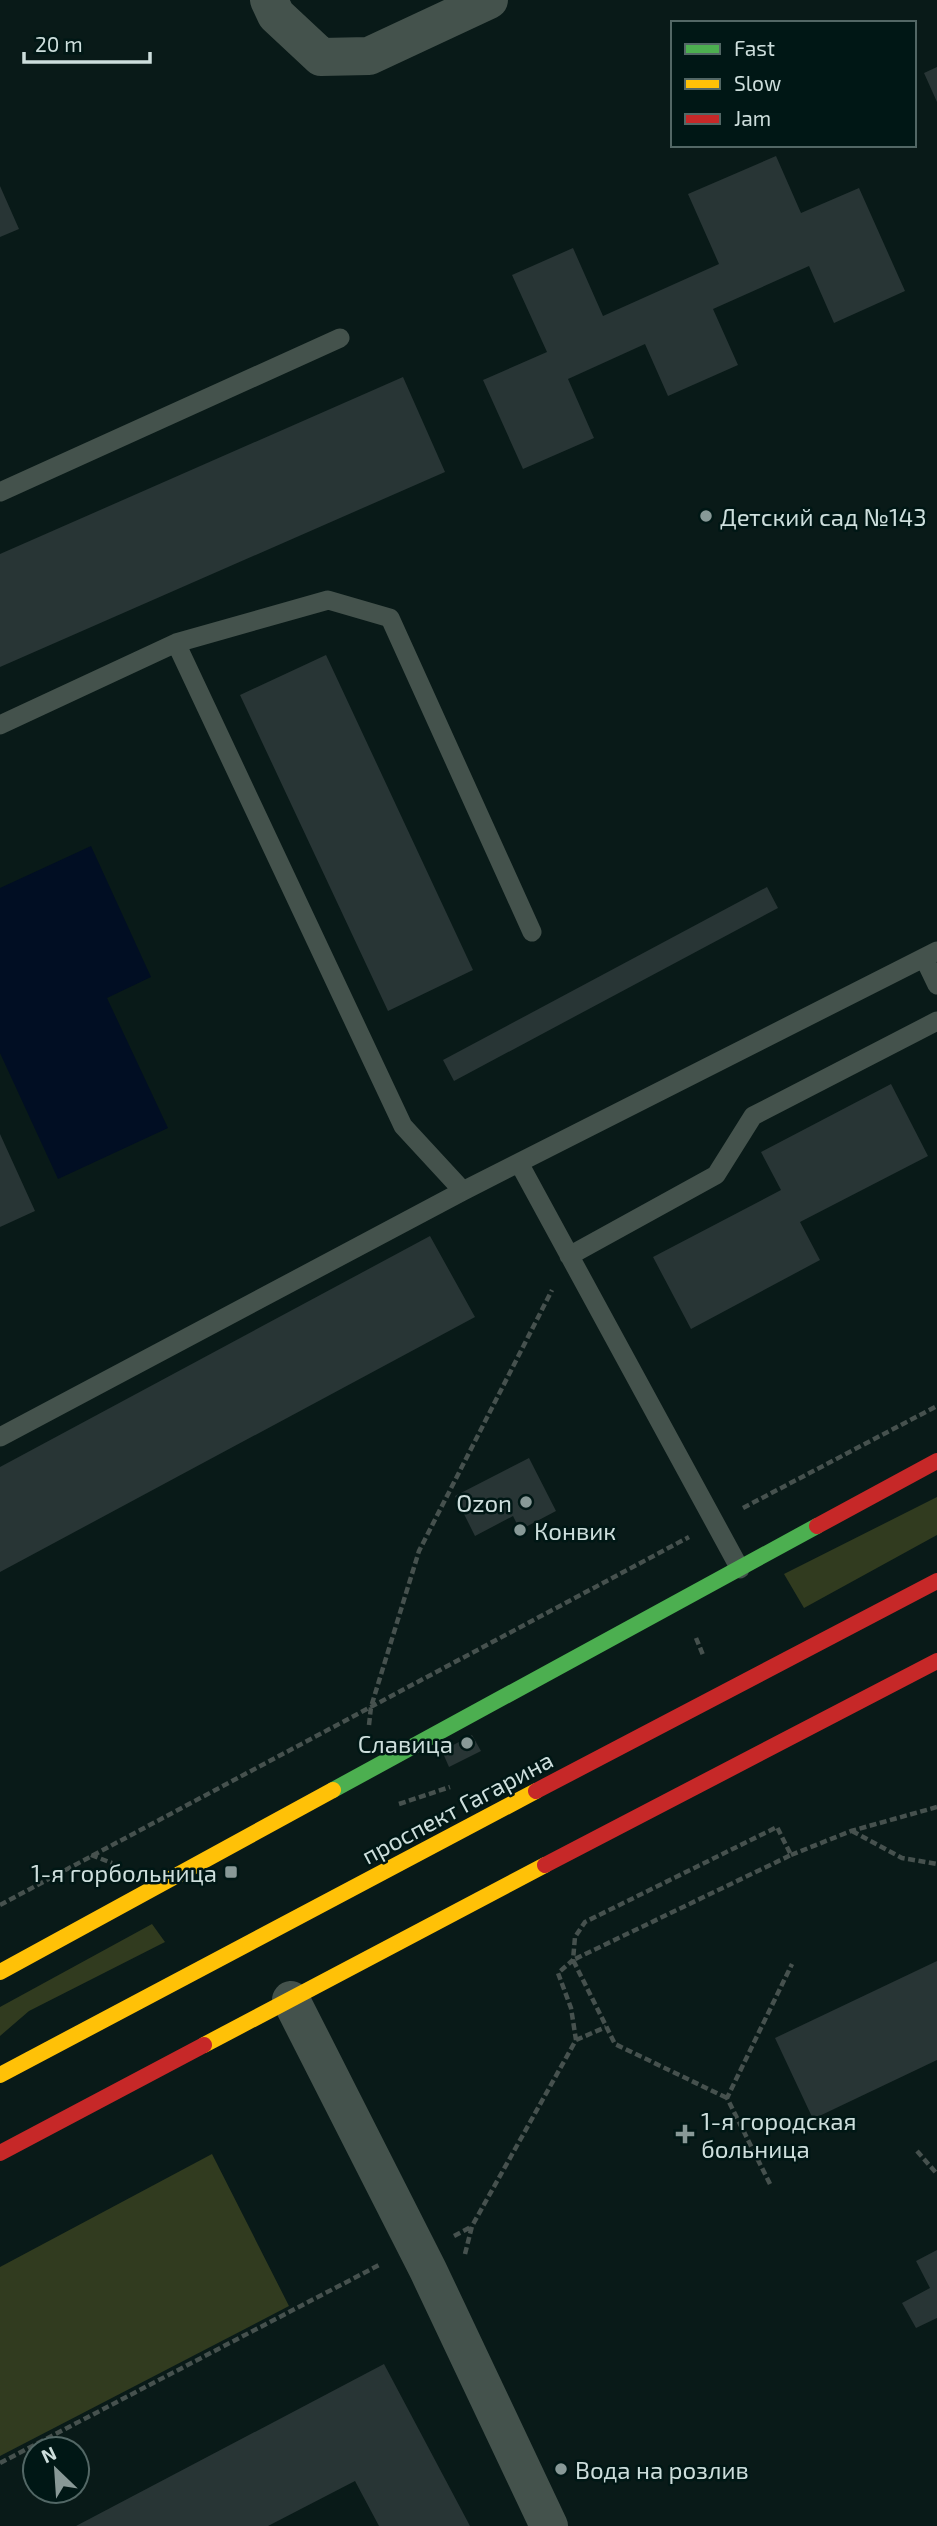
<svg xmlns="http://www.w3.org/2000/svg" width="937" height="2526" viewBox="0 0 937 2526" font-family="'Exo 2',sans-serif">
<rect width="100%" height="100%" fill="#091a18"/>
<!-- green -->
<path fill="#313b1f" d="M937 1497V1535L804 1608 784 1574Z
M152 1924 165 1942 29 2011 0 2036V2007Z
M212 2154 289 2306 0 2456V2267Z"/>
<!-- water -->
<path fill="#010e23" d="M91 846 151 977 107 998 168 1128 58 1179 0 1053V888Z"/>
<!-- building -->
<path fill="#283535" d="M937 67V102L924 73Z
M776 156 801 213 859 188 905 291 834 323 809 266 713 309 738 365 668 396 645 344 568 379 594 438 523 469 483 380 547 352 512 275 573 248 603 316 719 264 688 194Z
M0 186 19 229 0 237Z
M403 377 445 472 0 667V554Z
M326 655 473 970 388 1011 240 695Z
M767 887 778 908 454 1081 443 1060Z
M891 1084 928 1156 800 1222 820 1260 691 1329 653 1257 781 1190 761 1152Z
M0 1134 35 1211 0 1227Z
M430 1236 475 1317 0 1572V1467Z
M529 1458 556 1511 520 1530 513 1516 475 1536 455 1496Z
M472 1735 481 1751 449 1767 442 1751Z
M937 1961V2060L813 2119 775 2038Z
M937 2250V2318L916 2328 902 2303 930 2288 916 2261Z
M384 2364 470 2526H379L355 2481 268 2526H76Z"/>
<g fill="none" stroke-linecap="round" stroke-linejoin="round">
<!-- path -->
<path stroke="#46514e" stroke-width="4.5" stroke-dasharray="7 3.5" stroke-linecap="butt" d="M743 1508 937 1406
M696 1638 703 1655
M369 1725 371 1707 419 1551 552 1290
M399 1804 450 1787
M852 1831 902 1858 937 1864
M91 1855 112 1863
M791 1855 851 1831 937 1807
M0 1905 689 1537
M576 2040 606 2027
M917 2151 937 2174
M770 2184 727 2098 792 1964
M454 2236 471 2227
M465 2254 472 2226 576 2040 571 2008 558 1973 573 1960 575 1937 585 1922 777 1827 791 1855 573 1960 615 2044 727 2098
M0 2463 381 2264"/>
<!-- lane -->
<path stroke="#44524c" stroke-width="19" d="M0 492 340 338
M176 643 328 600 390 618 532 932
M0 725 176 643 403 1126 463 1191
M924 958 937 985
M519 1163 740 1569
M569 1256 716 1175 753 1116 937 1021
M0 1437 463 1191 937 951"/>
<!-- street -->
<path stroke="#44524c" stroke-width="38" d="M269 0 276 15 321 57 369 56 489 0
M291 2000 428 2270 549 2526"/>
<!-- fast -->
<path stroke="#4caf50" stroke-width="16" d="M333 1790 817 1526"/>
<!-- slow -->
<path stroke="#ffc107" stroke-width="16" d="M0 1972 333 1790
M204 2045 545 1865
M0 2075 536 1791"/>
<!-- jam -->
<path stroke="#c62828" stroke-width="16" d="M817 1526 937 1461
M536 1791 937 1581
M545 1865 937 1661
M0 2153 204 2045"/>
</g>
<!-- markers -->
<g fill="#889997" stroke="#001715" stroke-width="2.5">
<circle cx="706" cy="516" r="7"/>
<circle cx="526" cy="1502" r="7"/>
<circle cx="520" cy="1530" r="7"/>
<circle cx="467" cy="1743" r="7"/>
<rect x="224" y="1865" width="14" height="14" rx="3.5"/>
<path d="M681.5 2123.5h7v7h7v7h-7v7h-7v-7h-7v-7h7z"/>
<circle cx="561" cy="2469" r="7"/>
</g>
<g text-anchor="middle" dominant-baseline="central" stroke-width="5" stroke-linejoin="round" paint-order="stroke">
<!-- poi labels -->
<g font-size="24" fill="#cddedc" stroke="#001715" text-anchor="start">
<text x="720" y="516">Детский сад №143</text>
<text x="512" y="1502" text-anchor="end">Ozon</text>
<text x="534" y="1530">Конвик</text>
<text x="453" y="1743" text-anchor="end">Славица</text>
<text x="217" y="1872" text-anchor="end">1-я горбольница</text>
<text x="701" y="2120">1-я городская<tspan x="701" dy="28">больница</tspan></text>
<text x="575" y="2469">Вода на розлив</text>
</g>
<!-- street labels -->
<g font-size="24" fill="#cddedc" stroke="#001715">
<text transform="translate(457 1807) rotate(-28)">проспект Гагарина</text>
</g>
</g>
<!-- legend -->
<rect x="671" y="21" width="245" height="126" fill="#001715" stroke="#526765" stroke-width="2"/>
<rect x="685" y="44" width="35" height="10" fill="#4caf50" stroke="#526765" stroke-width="2"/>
<text x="734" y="56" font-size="21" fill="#cddedc">Fast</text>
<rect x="685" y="79" width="35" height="10" fill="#ffc107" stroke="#526765" stroke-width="2"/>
<text x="734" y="91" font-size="21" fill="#cddedc">Slow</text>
<rect x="685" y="114" width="35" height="10" fill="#c62828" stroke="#526765" stroke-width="2"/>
<text x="734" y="126" font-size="21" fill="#cddedc">Jam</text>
<!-- north arrow -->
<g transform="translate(56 2470) rotate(335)"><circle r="33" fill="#001715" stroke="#526765" stroke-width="2"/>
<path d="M0-5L12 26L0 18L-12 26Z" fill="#889997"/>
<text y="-10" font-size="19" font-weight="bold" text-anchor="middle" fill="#cddedc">N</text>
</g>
<!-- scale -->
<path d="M24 52v10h126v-10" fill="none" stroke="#cddedc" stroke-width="3.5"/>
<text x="35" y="52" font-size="21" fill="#cddedc" stroke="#001715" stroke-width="5" paint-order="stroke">20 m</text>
</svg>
